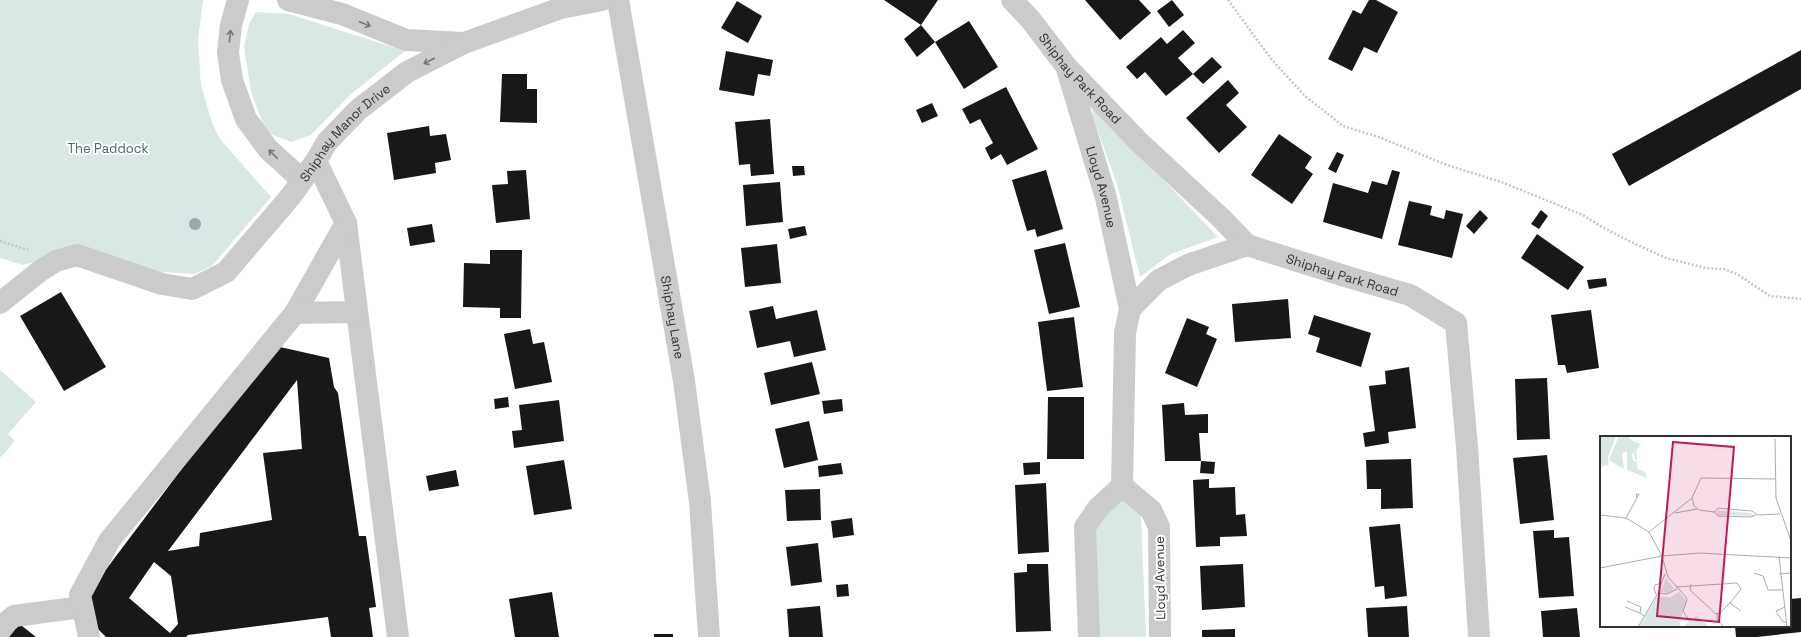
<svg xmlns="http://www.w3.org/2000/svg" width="1801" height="637" viewBox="0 0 1801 637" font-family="'Space Grotesk',sans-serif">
<rect width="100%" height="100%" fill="#fff"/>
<!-- green -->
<path fill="#dae8e5" d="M0 0H203L198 40 201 85 212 123 220 139 271 197 212 266 194 274 162 272 76 251 23 265 0 258Z
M256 12 289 14 405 51 351 94 311 135 291 142 266 132 251 92 244 47 249 24Z
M1093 106 1218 237 1171 254 1140 277 1117 184 1092 116Z
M0 370 36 402 8 434 15 441 0 458Z
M1121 499 1132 506 1141 517 1146 637H1092L1094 519Z"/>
<!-- building -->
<path fill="#181818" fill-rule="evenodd" d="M884 0H938L921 25 935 42 969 21 998 67 964 89 935 42 917 57 904 39 921 25Z
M1085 0H1139L1151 13 1120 40Z
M1172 0 1184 15 1169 27 1157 11Z
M1369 0H1376L1398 12 1377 53 1364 47 1352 71 1328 59 1353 10 1361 14Z
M737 1 762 16 748 43 721 28Z
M1183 30 1195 43 1178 58 1193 74 1166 96 1145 72 1137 79 1126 67 1161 37 1167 44Z
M1801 50V89L1629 186 1612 154Z
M726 51 773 60 770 76 758 74 754 96 719 90Z
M1212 57 1222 67 1203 84 1193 74Z
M502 74H527V89H537V123L500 122Z
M1228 80 1239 93 1226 105 1247 127 1219 153 1186 118Z
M1006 87 1038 149 1007 165 1001 154 991 160 985 148 993 143 980 119 970 124 962 109Z
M932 103 938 116 922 123 916 110Z
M770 119 774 174 751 176 750 164 739 165 735 122Z
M429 126 430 136 446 134 451 160 435 163 436 173 394 180 387 133Z
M1279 134 1312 157 1305 168 1313 174 1292 204 1251 175Z
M1337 152 1344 155 1336 173 1328 169Z
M792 166H804L805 175 793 176Z
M526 170 530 219 496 223 492 185 508 184 507 171Z
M1046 170 1063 229 1037 237 1035 229 1027 231 1012 180Z
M1392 170 1400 172 1382 239 1323 222 1333 183 1368 193 1372 181 1387 185Z
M780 182 783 222 746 226 743 185Z
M1409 201 1432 206 1430 215 1444 219 1446 210 1463 214 1452 258 1398 245Z
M1480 210 1488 218 1474 234 1466 226Z
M1541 210 1548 216 1539 229 1531 224Z
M432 224 435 242 410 246 407 228Z
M805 226 807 235 790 239 788 229Z
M1537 234 1584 267 1568 290 1521 258Z
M1065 243 1080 307 1049 314 1034 250Z
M777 244 781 283 745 287 741 248Z
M490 250H522L521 318H500V308L463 307 464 263 490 264Z
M1606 278 1607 286 1589 289 1587 280Z
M61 292 106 367 64 391 20 316Z
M1288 299 1291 338 1235 342 1232 304Z
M773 306 776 319 817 310 826 350 794 357 790 341 757 348 749 311Z
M1591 310 1599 368 1567 373 1565 365H1558L1551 315Z
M1314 315 1371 333 1361 367 1316 352 1320 338 1308 334Z
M1074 317 1083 387 1047 391 1038 322Z
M1187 318 1209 327 1206 334 1217 339 1197 387 1165 373Z
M530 329 533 344 544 342 552 382 515 389 504 334Z
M280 347 329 358 334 387 338 393 359 536H366L376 607 369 608 373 637H331L328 617 188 635 186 637H106L93 624 89 592 266 357ZM297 380 302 449 263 453 272 520 200 533 199 546 168 551ZM154 562 171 576 178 624 170 633 129 598Z
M812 362 820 394 771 405 764 373Z
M1409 367 1416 428 1388 432 1389 443 1365 447 1363 433 1375 431 1369 386 1386 384 1385 371Z
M1547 378 1550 439 1517 440 1515 379Z
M508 397 509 407 495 409 494 399Z
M1048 397H1084V459H1047Z
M842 399 843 411 824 414 822 401Z
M559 400 564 441 514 448 512 431 522 430 519 405Z
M1184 403 1185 415 1208 414V433H1199L1201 461 1215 462 1214 474 1200 473 1201 461H1165L1162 405Z
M809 421 818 460 784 468 775 429Z
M1547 455 1554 520 1520 524 1513 458Z
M1411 459 1413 508 1381 509V489H1367L1366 460Z
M564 460 572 509 534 515 526 466Z
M1040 462V474L1024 475 1023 463Z
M841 463 843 474 819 477 818 466Z
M456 470 459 486 429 491 426 476Z
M1209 479V488L1235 487 1236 515 1245 514 1247 536 1220 537V546L1196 547 1193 480Z
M1046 483 1049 552 1018 554 1015 485Z
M820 489 821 520 787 521 785 490Z
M852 518 854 535 833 538 831 521Z
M1400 524 1407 596 1385 599 1384 586 1375 587 1369 527Z
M1554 530V538L1569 537 1574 596 1539 598 1533 531Z
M818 543 822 582 791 586 786 547Z
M1027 564H1048L1051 631 1016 632 1014 573 1027 572Z
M1243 564 1245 607 1202 610 1200 566Z
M848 584 849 596 837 597 836 585Z
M552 592 559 637H515L509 599Z
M1801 598V632L1757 637H1736L1735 626H1790V599Z
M820 606 823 637H789L787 609Z
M1407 606 1409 637H1368L1366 608Z
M1577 608 1580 637H1543L1541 611Z
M17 622 36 637H6Z
M1235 629V637H1202V630Z
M654 634H673V637H654Z"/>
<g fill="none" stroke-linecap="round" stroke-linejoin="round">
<!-- path -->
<path stroke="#c5c5c5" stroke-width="2.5" stroke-dasharray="2 2" stroke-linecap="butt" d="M1228 0 1272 60 1305 96 1343 126 1379 137 1447 165 1501 182 1583 215 1602 227 1629 241 1666 258 1706 268 1724 269 1737 274 1770 296 1801 299
M0 241 28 250"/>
<!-- minor -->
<g stroke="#cbcbcb" stroke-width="22">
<path d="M238 0 231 25 228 53 232 80 246 119 268 149 302 180"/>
<path d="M288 0 342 14 406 40 463 43"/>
<path id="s1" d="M618 0 684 381 700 502 709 637"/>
<path id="s2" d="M1012 0 1030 19 1066 66 1139 142 1221 218 1247 245 1348 277 1410 295 1456 323 1467 447 1479 637"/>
<path id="s3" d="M1067 69 1106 198 1130 309"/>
<path d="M316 161 346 223 398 637"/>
<path id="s4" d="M0 303 40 271 56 261 77 255 162 284 192 289 226 272 291 196 316 161 327 142 358 110 407 72 464 43 561 8 602 0"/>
<path d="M295 313 346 223"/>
<path d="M0 631 8 621 14 616 82 607"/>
<path d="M89 637 80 595 109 541 295 313 357 312"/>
<path d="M1089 637 1085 527 1098 508 1122 486"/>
<path d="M1160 637 1159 527 1151 510 1122 486 1125 333 1130 309 1159 280 1188 265 1247 245"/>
</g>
</g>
<!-- trees -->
<circle fill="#96aeab" cx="195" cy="224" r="6"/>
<!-- one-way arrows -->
<defs><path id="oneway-shaft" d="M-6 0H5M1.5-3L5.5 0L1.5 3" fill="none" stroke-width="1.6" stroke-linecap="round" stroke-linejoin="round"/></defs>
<g stroke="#767676">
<use href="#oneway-shaft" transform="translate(365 24) rotate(22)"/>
<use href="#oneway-shaft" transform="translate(230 36) rotate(-84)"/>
<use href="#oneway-shaft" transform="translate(429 61) rotate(153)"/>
<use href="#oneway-shaft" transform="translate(273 154) rotate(-135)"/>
</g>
<g text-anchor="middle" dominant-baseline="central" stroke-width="4" stroke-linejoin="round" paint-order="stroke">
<!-- street labels -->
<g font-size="13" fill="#313131" stroke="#fff">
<text stroke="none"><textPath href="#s2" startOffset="104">Shiphay Park Road</textPath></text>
<text stroke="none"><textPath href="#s4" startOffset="434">Shiphay Manor Drive</textPath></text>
<text stroke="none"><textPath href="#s3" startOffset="123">Lloyd Avenue</textPath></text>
<text stroke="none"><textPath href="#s2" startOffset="440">Shiphay Park Road</textPath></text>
<text stroke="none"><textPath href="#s1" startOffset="322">Shiphay Lane</textPath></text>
<text transform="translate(1160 578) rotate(-91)">Lloyd Avenue</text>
</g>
<!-- park labels -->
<g font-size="13" fill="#406b66" stroke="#fff">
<text x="108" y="148">The Paddock</text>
</g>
</g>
<!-- overview -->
<g transform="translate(1600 436)">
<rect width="191" height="191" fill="#fff"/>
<path d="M0 0H16L8 22 9 29 0 31ZM19 0H28L32 5 41 8 36 15 37 24H35L34 16 32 18 33 25H36L38 33 45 36 47 42 27 34V16L22 17 24 33 10 25 9 23ZM117 74 151 77 153 80 118 79 116 78ZM66 142 74 153 68 157 61 156ZM79 156 86 164 79 191H39L56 161H71ZM97 180 108 190 85 191V189Z" fill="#dae8e5"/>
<path fill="none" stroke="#adadad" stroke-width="1" d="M175 3 176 62 191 105M92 62 94 70 99 74 114 76 118 72 152 75 158 79 180 78M114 76 118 80 151 81 156 79M75 77 97 73M0 79 26 82 49 96 62 120 68 141 86 161 87 164 83 175 90 186M26 82 39 58H36L37 62M49 96 92 62 101 42 176 43M179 120 187 191M0 132 62 120 100 117 191 122M154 137 163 140 168 154H182M65 138 58 157 67 158 77 153M179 138 191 137M91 148 90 154 116 178 120 177 130 167M76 151 137 147 141 153 130 167 141 175M56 159 54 152 55 149 62 147M27 165 41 171 40 177 44 180M25 171 40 177M185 171 176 175 182 185 187 187M117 177V184L124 191M38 191 58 157"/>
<path fill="#c2185b" fill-opacity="0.15" stroke="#c2185b" stroke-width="2" d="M73 6 134 11 119 186 57 180Z"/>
<rect width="191" height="191" fill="none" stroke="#313131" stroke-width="2"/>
</g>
</svg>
